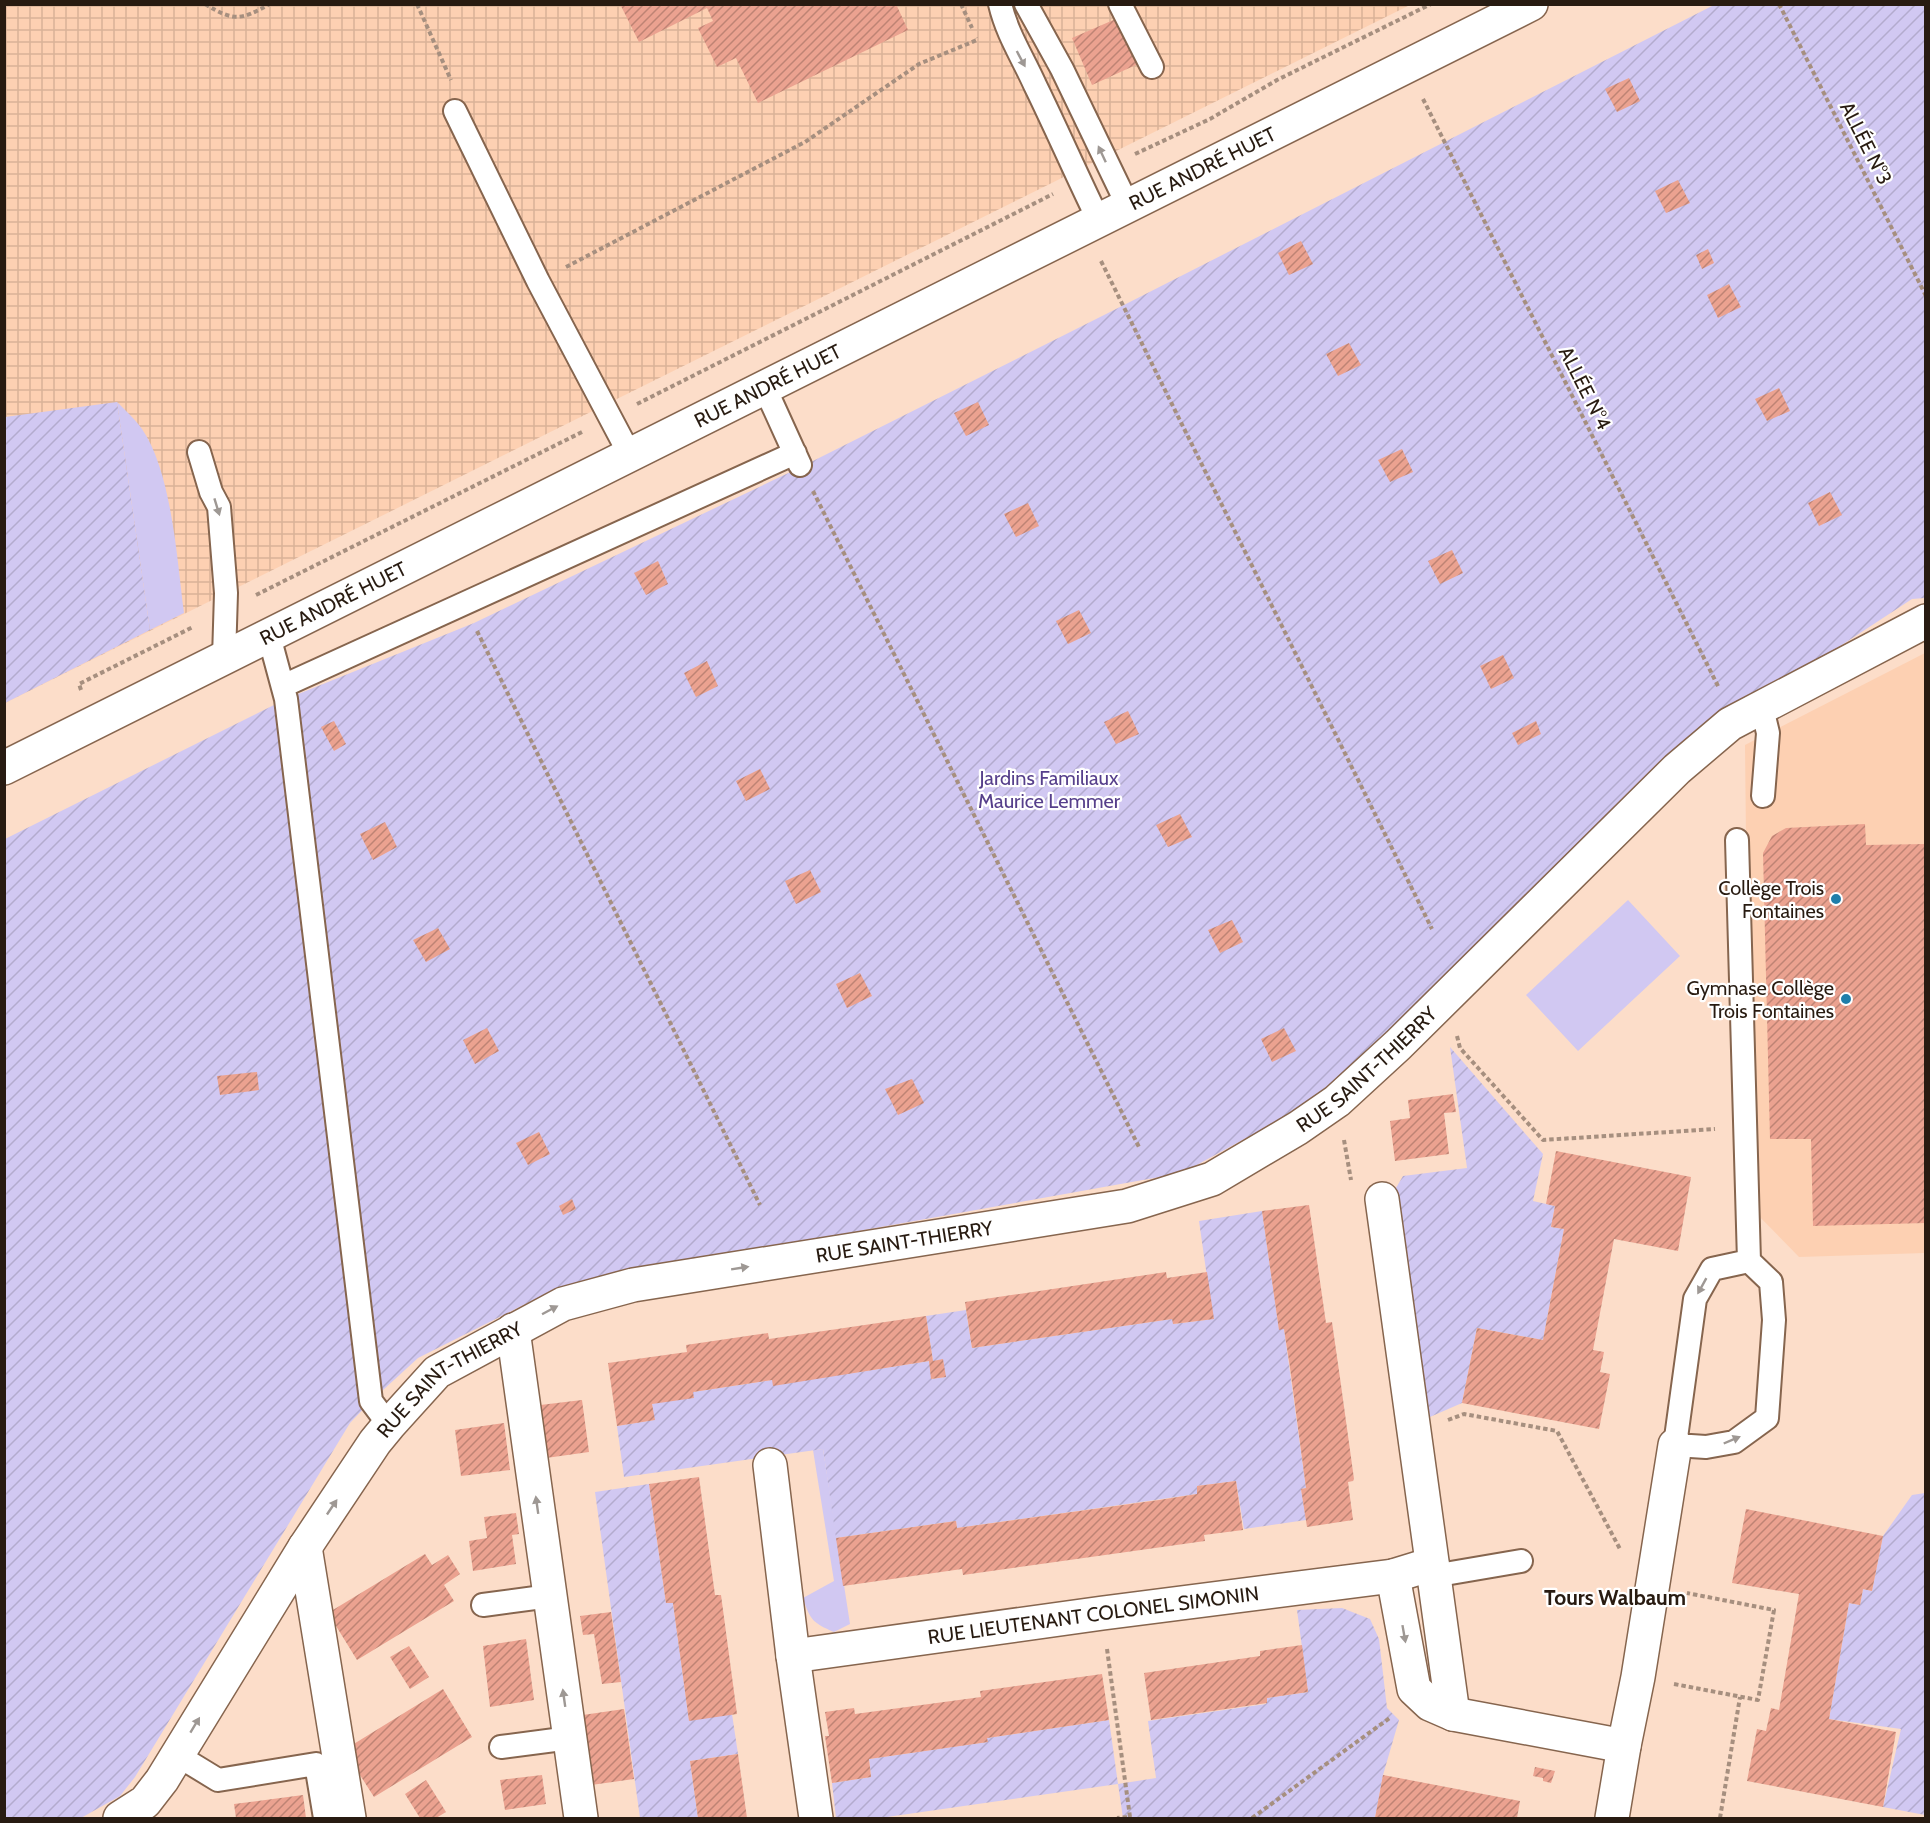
<svg xmlns="http://www.w3.org/2000/svg" width="1930" height="1823" viewBox="0 0 1930 1823" font-family="Cabin,sans-serif">
<defs>
<pattern id="industrial-grid" width="8" height="8" patternUnits="userSpaceOnUse" patternTransform="scale(1.5)"><rect width="8" height="8" fill="#fdd0b2"/><path d="M0 4h8M4 0v8" fill="none" stroke="#d9b298"/></pattern>
<pattern id="garden-furrows" width="10" height="10" patternUnits="userSpaceOnUse" patternTransform="scale(1.5)"><rect width="10" height="10" fill="#d1c8f2"/><path d="M-1 1l2-2M0 10L10 0M9 11l2-2" fill="none" stroke="#b3abce"/></pattern>
<pattern id="building-hatch" width="6" height="6" patternUnits="userSpaceOnUse" patternTransform="scale(1.5)"><rect width="6" height="6" fill="#eba290"/><path d="M-1 1l2-2M0 6l6-6M5 7l2-2" fill="none" stroke="#be8374"/></pattern>
</defs>
<rect width="100%" height="100%" fill="#fcddc9"/>
<!-- built -->
<path fill="#fdd0b2" d="M1925 653V1253L1799 1257 1750 1207 1745 745Z"/>
<!-- industrial -->
<path fill="url(#industrial-grid)" d="M5 5H1410L5 703Z"/>
<!-- green -->
<path fill="#d1c8f2" d="M117 402C125 410 135 419 142 429 172 473 177 560 184 613L150 630Z
M1628 900 1680 956 1578 1051 1526 995Z
M823 1449 850 1624 834 1632C813 1623 810 1620 803 1598L834 1581 813 1450Z"/>
<!-- garden -->
<path fill="url(#garden-furrows)" d="M1714 5H1925V598L1912 599 1677 753 1361 1061 1298 1110 1182 1173 669 1265 543 1295 418 1358 371 1401 350 1423 135 1777 120 1796 81 1818H5V839L286 699 474 623 801 467 1122 306Z
M117 402 150 630 5 703V417Z
M1450 1047 1543 1154 1533 1201 1555 1206 1551 1227 1564 1229 1543 1340 1477 1328 1462 1403 1423 1420 1393 1193 1403 1176 1467 1168Z
M1262 1211 1279 1329H1284L1306 1488 1301 1489 1306 1520 1244 1529 1236 1481 1197 1486V1494L957 1528 956 1521 836 1538 823 1449 624 1477 617 1426 654 1420 652 1404 693 1392 772 1380 853 1373 929 1361 932 1379 945 1377 943 1360 933 1361 926 1316 966 1310 972 1348 1172 1319 1174 1324 1213 1319 1199 1221Z
M649 1484 666 1603H673L689 1720 732 1714 738 1754 690 1761 698 1818H640L595 1492Z
M1925 1493V1815L1883 1807 1901 1729 1829 1719 1849 1603 1860 1605 1863 1589 1872 1591 1883 1536 1912 1495Z
M1342 1608 1370 1619 1379 1639 1387 1708 1399 1720 1383 1775 1375 1818H1123L1118 1784 880 1818H836L832 1783 871 1777 869 1759 987 1742V1738L1109 1720 1118 1784 1156 1778 1148 1721 1266 1704 1267 1698 1308 1692 1297 1610Z"/>
<!-- building -->
<path fill="url(#building-hatch)" d="M620 4H896L908 30 758 103 736 58 717 67 698 28 713 21 707 8 639 42Z
M1118 18 1138 64 1092 85 1072 38Z
M1629 78 1640 101 1617 112 1605 89Z
M1678 180 1690 203 1666 213 1655 191Z
M1301 241 1313 264 1289 275 1278 253Z
M1708 249 1714 263 1702 269 1696 255Z
M1729 284 1741 307 1718 318 1707 295Z
M1349 343 1361 365 1338 376 1326 354Z
M1779 388 1790 411 1767 421 1755 399Z
M978 402 989 425 966 436 954 413Z
M1402 449 1413 472 1390 482 1378 460Z
M1830 492 1842 515 1819 526 1808 503Z
M1028 503 1039 526 1016 537 1004 514Z
M1452 550 1463 573 1440 584 1428 561Z
M658 561 668 584 646 595 634 573Z
M1079 610 1091 633 1068 644 1056 621Z
M1503 655 1514 678 1491 689 1480 666Z
M707 661 718 686 696 697 684 673Z
M1128 711 1139 734 1116 744 1104 722Z
M334 721 346 744 334 751 321 727Z
M1536 721 1541 734 1518 745 1512 733Z
M760 769 770 789 746 801 736 781Z
M1180 814 1192 837 1168 847 1156 825Z
M385 822 397 847 373 860 360 834Z
M1865 824 1866 845 1926 844V1223L1813 1226 1811 1139H1770L1763 853 1772 836 1786 828Z
M810 870 821 892 796 904 785 881Z
M1232 920 1243 942 1220 953 1208 930Z
M438 928 450 949 426 962 413 940Z
M860 973 872 996 847 1008 836 984Z
M487 1028 499 1051 475 1064 463 1040Z
M1284 1028 1296 1051 1272 1062 1261 1039Z
M257 1072 259 1090 220 1095 217 1076Z
M912 1079 924 1103 898 1115 885 1089Z
M1453 1094 1456 1112 1444 1113 1449 1154 1395 1161 1390 1121 1410 1118 1408 1100Z
M539 1132 550 1154 528 1165 516 1143Z
M1556 1151 1691 1177 1678 1251 1614 1239 1593 1350 1604 1352 1600 1372 1610 1374 1599 1429 1462 1403 1477 1328 1543 1340 1564 1229 1551 1227 1555 1206 1546 1204Z
M572 1199 576 1209 563 1215 559 1206Z
M1309 1205 1326 1323 1332 1322 1341 1385 1354 1479 1353 1481 1348 1482 1353 1520 1307 1527 1301 1489 1306 1488 1290 1368 1284 1329 1279 1330 1262 1211Z
M1166 1272 1167 1278 1207 1272 1214 1319 1173 1324 1172 1319 972 1348 965 1302Z
M926 1316 933 1361 943 1359 946 1377 931 1379 929 1361 773 1386 772 1380 693 1392 694 1398 652 1404 655 1420 617 1426 608 1363 687 1352 686 1345 768 1333 769 1339Z
M582 1400 589 1452 539 1459 532 1406Z
M504 1423 510 1470 461 1476 455 1430Z
M699 1477 715 1595H721L737 1714 689 1721 673 1603H666L649 1484Z
M1236 1481 1243 1530 1204 1535 1205 1541 963 1575 962 1569 843 1586 836 1538 956 1521 957 1528 1159 1500 1197 1494V1486Z
M1746 1509 1883 1536 1872 1591 1863 1589 1860 1605 1849 1603 1829 1719 1896 1732 1883 1807 1747 1781 1757 1729 1766 1731 1771 1708 1779 1710 1799 1594 1732 1583Z
M516 1513 519 1534 512 1535 516 1564 473 1571 469 1541 487 1538 484 1517Z
M425 1554 432 1565 448 1555 460 1574 444 1585 454 1601 357 1660 328 1613Z
M611 1612 621 1682 602 1684 594 1634 583 1635 580 1616Z
M526 1639 534 1700 490 1707 483 1646Z
M1302 1645 1308 1692 1267 1698V1703L1151 1720 1144 1673 1260 1656V1651Z
M409 1646 429 1677 410 1689 390 1657Z
M1102 1674 1109 1720 987 1738 988 1742 869 1759 871 1777 832 1783 825 1736H829L825 1712 854 1708 855 1714 981 1697 980 1691Z
M443 1689 472 1737 374 1797 344 1750Z
M624 1709 634 1779 584 1786 576 1716Z
M738 1754 747 1818H698L690 1761Z
M1535 1767 1555 1771 1551 1783 1543 1781V1778L1533 1776Z
M542 1775 546 1804 505 1810 500 1780Z
M1383 1775 1520 1801 1517 1818H1375Z
M426 1780 446 1812 436 1818H420L405 1794Z
M303 1795 306 1818H236L234 1804Z"/>
<g fill="none" stroke-linecap="round" stroke-linejoin="round">
<!-- service casing -->
<g stroke="#86654e" stroke-width="26">
<path id="service" d="M1000 4C1007 34 1023 58 1035 85 1057 130 1077 176 1099 221
M1026 4 1062 69 1128 206
M1120 4 1152 67
M455 111 538 281 630 455
M765 388 800 465
M199 452 211 492 219 507 226 593 224 658
M269 636 286 699 371 1401 389 1425
M283 686 795 453
M1762 708 1768 733 1763 796
M1737 840 1749 1261 1771 1282 1774 1320 1767 1418 1734 1442 1706 1447 1675 1445 1695 1299 1712 1269 1749 1261
M1433 1576 1521 1561
M483 1605 550 1596
M501 1747 570 1738
M177 1755 218 1780 316 1764 325 1818"/>
</g>
<!-- minor casing -->
<g stroke="#86654e" stroke-width="36">
<g id="minor">
<path d="M1382 1199 1453 1714"/>
<path d="M513 1330 581 1818"/>
<path d="M770 1465 793 1656 816 1818"/>
<path d="M305 1547 349 1818"/>
<path d="M1393 1576 1414 1689 1430 1704 1453 1714 1624 1746"/>
<path id="s1" d="M793 1656 1103 1613 1393 1576 1432 1564"/>
<path id="s2" d="M120 1818 145 1802 162 1780 305 1547 375 1442 389 1425 437 1372 563 1304 633 1285 1127 1206 1212 1179 1298 1128 1337 1101 1398 1045 1677 769 1730 724 1926 621"/>
<path d="M1612 1818 1624 1746 1638 1677 1675 1445"/>
</g>
</g>
<!-- tertiary casing -->
<g stroke="#86654e" stroke-width="36">
<g id="tertiary">
<path id="s3" d="M4 768 1531 4"/>
</g>
</g>
<!-- path -->
<path stroke="#a68f7f" stroke-width="4" stroke-dasharray="4.5 3" stroke-linecap="butt" d="M205 4C234 22 241 20 270 4
M417 4 451 80
M961 4 972 28
M1779 4 1926 296
M1423 99 1719 688
M1135 154 1210 119 1277 80 1431 4
M1101 261 1432 929
M566 267 805 142 919 64 977 40 976 38
M637 404 1053 194
M813 491 1140 1149
M256 595 582 432
M477 631 760 1205
M81 690 79 684 193 627
M1457 1036 1460 1048 1543 1140 1715 1129
M1344 1140 1351 1180
M1448 1420 1464 1414 1557 1431 1620 1549
M1107 1649 1130 1817 1117 1818
M1674 1684 1758 1700 1774 1610 1687 1593
M1252 1818 1391 1717
M1720 1818 1740 1697"/>
<!-- service -->
<use href="#service" stroke="#fff" stroke-width="22"/>
<!-- minor -->
<use href="#minor" stroke="#fff" stroke-width="33"/>
<!-- tertiary -->
<use href="#tertiary" stroke="#fff" stroke-width="33"/>
</g>
<!-- one-way arrows -->
<defs><path id="oneway-solid" d="M-6-.8H1V-3.2L6.5 0L1 3.2V.8H-6Z" transform="scale(1.5)"/></defs>
<g fill="#9e9894">
<use href="#oneway-solid" transform="translate(1021 59) rotate(62)"/>
<use href="#oneway-solid" transform="translate(1102 154) rotate(-115)"/>
<use href="#oneway-solid" transform="translate(217 507) rotate(73)"/>
<use href="#oneway-solid" transform="translate(740 1268) rotate(-9)"/>
<use href="#oneway-solid" transform="translate(1702 1286) rotate(119)"/>
<use href="#oneway-solid" transform="translate(550 1310) rotate(-28)"/>
<use href="#oneway-solid" transform="translate(1732 1440) rotate(-23)"/>
<use href="#oneway-solid" transform="translate(537 1505) rotate(-98)"/>
<use href="#oneway-solid" transform="translate(332 1507) rotate(-56)"/>
<use href="#oneway-solid" transform="translate(1404 1634) rotate(80)"/>
<use href="#oneway-solid" transform="translate(564 1698) rotate(-98)"/>
<use href="#oneway-solid" transform="translate(195 1725) rotate(-59)"/>
</g>
<!-- markers -->
<g fill="#1f7eaa" stroke="#fff" stroke-width="2">
<circle cx="1836" cy="899" r="6"/>
<circle cx="1846" cy="999" r="6"/>
</g>
<g text-anchor="middle" dominant-baseline="central" stroke-width="4.5" stroke-linejoin="round" paint-order="stroke">
<!-- street labels -->
<g font-size="20" fill="#281b11" stroke="#fff">
<text transform="translate(1866 143) rotate(63)">ALLÉE N°3</text>
<text stroke="none"><textPath href="#s3" startOffset="1340">RUE ANDRÉ HUET</textPath></text>
<text stroke="none"><textPath href="#s3" startOffset="854">RUE ANDRÉ HUET</textPath></text>
<text transform="translate(1585 388) rotate(63)">ALLÉE N°4</text>
<text stroke="none"><textPath href="#s3" startOffset="368">RUE ANDRÉ HUET</textPath></text>
<text stroke="none"><textPath href="#s2" startOffset="1546">RUE SAINT-THIERRY</textPath></text>
<text stroke="none"><textPath href="#s2" startOffset="1041">RUE SAINT-THIERRY</textPath></text>
<text stroke="none"><textPath href="#s2" startOffset="556">RUE SAINT-THIERRY</textPath></text>
<text stroke="none"><textPath href="#s1" startOffset="303">RUE LIEUTENANT COLONEL SIMONIN</textPath></text>
</g>
<!-- park labels -->
<g font-size="20" fill="#563f8b" stroke="#fff">
<text x="1049" y="778">Jardins Familiaux<tspan x="1049" dy="23">Maurice Lemmer</tspan></text>
</g>
<!-- poi labels -->
<g font-size="20" fill="#281b11" stroke="#fff" text-anchor="end">
<text x="1824" y="888">Collège Trois<tspan x="1824" dy="23">Fontaines</tspan></text>
<text x="1834" y="988">Gymnase Collège<tspan x="1834" dy="23">Trois Fontaines</tspan></text>
</g>
<!-- neighbourhood labels -->
<g font-size="21" font-weight="bold" fill="#281b11" stroke="#fff">
<text x="1615" y="1597">Tours Walbaum</text>
</g>
</g>
<!-- border -->
<rect width="1930" height="1823" fill="none" stroke="#281b11" stroke-width="12"/>
</svg>
